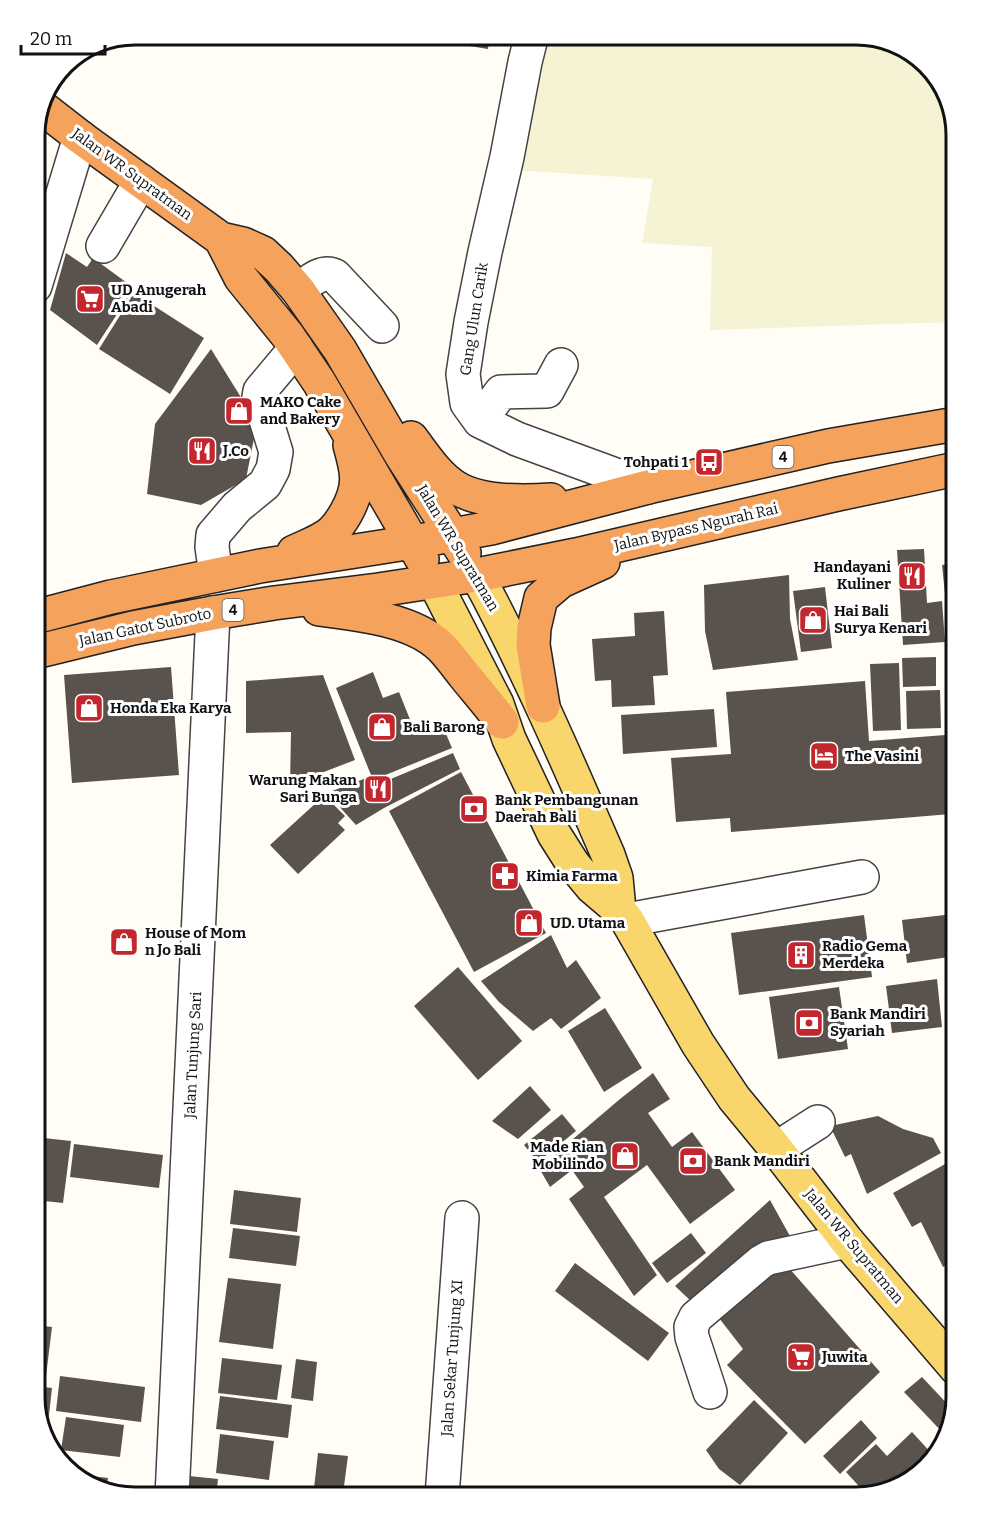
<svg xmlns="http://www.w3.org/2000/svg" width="991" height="1532" viewBox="0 0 991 1532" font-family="Bitter,serif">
<rect width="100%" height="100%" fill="#fffdf5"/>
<!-- farmland -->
<path fill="#f6f3d4" d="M863 35 911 51 946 90 956 135V322L710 330 712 247 642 243 653 179 512 170 535 38Z"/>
<!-- building -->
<path fill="#5a524d" d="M489 38 488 49 432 40V39Z
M35 188 43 190 35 216Z
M66 253 87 267 93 258 134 288 97 345 50 310Z
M134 293 204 338 170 394 99 349Z
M211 349 257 423 246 479 201 505 147 494 155 424Z
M924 549 927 603 942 601 945 642 903 645 897 550Z
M956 563V641L950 642 942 565Z
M789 575 790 619 798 660 713 670 705 631 704 585Z
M825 587 832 648 801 652 793 591Z
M664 611 668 675 653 676 655 705 612 707 611 680 595 681 592 639 635 636 634 613Z
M936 657V686L903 687 902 658Z
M899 663 901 730 873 731 870 664Z
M171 667 179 775 72 783 64 675Z
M373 672 383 698 399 692 415 732 441 722 452 748 373 780 336 688Z
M323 675 355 760 290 785 291 732 246 733V681Z
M865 681 869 741 945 735 951 814 731 832 730 818 676 822 671 758 731 754 726 692Z
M948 681H956V726H949Z
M940 690 941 728 907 729 906 691Z
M714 709 717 747 623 754 621 715Z
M453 753 460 769 384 808 356 825 327 793 369 777 374 786Z
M461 772 546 933 474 972 389 811Z
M327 798 345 816 338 823 345 830 298 874 270 845 317 802Z
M952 869H956V897H955Z
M953 914 956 956 907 963 902 920Z
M864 915 872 977 739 995 731 933Z
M551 935 567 968 576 960 601 998 561 1029 551 1018 533 1031 499 1002 481 981Z
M458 967 522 1041 478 1080 414 1006Z
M951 970H956V994H955Z
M937 979 942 1027 892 1033 886 986Z
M839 987 848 1049 778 1059 769 997Z
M605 1008 642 1068 604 1092 568 1031Z
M653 1073 670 1099 648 1113 672 1147 692 1132 735 1190 690 1224 647 1165 604 1197 657 1275 634 1296 569 1199 584 1187 572 1170 550 1187 539 1168 620 1099Z
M530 1086 551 1110 518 1139 492 1121Z
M562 1114 576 1131 538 1162 524 1145Z
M878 1116 903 1129 933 1138 941 1153 867 1194 851 1154 845 1157 830 1126Z
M35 1137 71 1141 63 1203 35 1200Z
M74 1144 163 1155 159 1188 70 1177Z
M956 1158V1260L943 1267 921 1222 912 1227 893 1193Z
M234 1190 301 1198 297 1232 230 1224Z
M770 1200 796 1247 692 1302 675 1286Z
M233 1228 300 1236 296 1266 229 1258Z
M691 1233 706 1253 667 1283 652 1263Z
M782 1260 880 1372 805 1444 727 1365 743 1349 719 1318Z
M575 1263 669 1333 648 1361 555 1291Z
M228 1278 281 1284 273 1349 219 1342Z
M35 1325 52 1327 46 1376 35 1375Z
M222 1358 282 1365 277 1400 218 1393Z
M296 1359 317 1362 313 1401 291 1398Z
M60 1376 145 1387 141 1422 56 1411Z
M922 1377 953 1410 946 1436 904 1392Z
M35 1386 52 1388 46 1442 34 1397Z
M220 1396 292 1405 288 1438 216 1429Z
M754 1400 788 1433 740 1485 719 1469 706 1450Z
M66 1417 124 1425 120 1457 61 1450Z
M861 1420 877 1438 840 1474 823 1456Z
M912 1432 934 1456 901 1487 867 1495 846 1472 876 1444 887 1456Z
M220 1434 274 1441 269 1480 216 1473Z
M318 1453 348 1456 344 1486 407 1494V1497H313Z
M74 1474 108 1478 106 1490 79 1481Z
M189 1476 218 1479 216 1497H187Z
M836 1486 847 1497H824Z"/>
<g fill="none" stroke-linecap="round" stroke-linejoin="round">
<!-- minor casing -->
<g stroke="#444" stroke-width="36">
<path id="minor" d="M531 38 525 62 507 157 485 252 471 322 463 374 467 403 480 421 517 439 648 487
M103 246 141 181
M35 286 80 137
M298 290C309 282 322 269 335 276L382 326
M480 421 501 392 547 391 561 365
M216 575 212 547 213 535 237 507 265 484 273 469 276 452 259 397 260 391 296 348
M627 920 862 877
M776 1149 818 1122
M710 1392 692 1337 691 1327 696 1317 761 1262 768 1258 847 1241
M172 1497 213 613
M442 1497 462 1218"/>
</g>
<!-- major casing -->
<g stroke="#222" stroke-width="36">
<path id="major" d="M477 575C526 666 567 760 608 855L616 878 619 910
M434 581 497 704 509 739 554 834 573 864 592 887 619 910 627 920 698 1044 734 1098 776 1149 847 1241 956 1368"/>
</g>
<!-- highway casing -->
<g stroke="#222" stroke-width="36">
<path id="highway" d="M44 109 80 137 221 239 243 244 263 253 279 268 298 290 340 350 400 453 464 553
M221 239 241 278 288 336 319 382 422 559
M411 438C424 455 437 476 455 487 480 503 522 502 551 500
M294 552C307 546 322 541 332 532 338 526 342 520 346 513 361 486 358 473 350 445
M319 609C357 614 412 619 441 647 449 655 457 666 464 675 477 691 490 706 502 722
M35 617 111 597 260 566 413 542 491 528 648 487 828 446 956 424
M35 652 133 628 213 613 274 603 378 590 477 575 576 555 838 494 956 469
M543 706 533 645 534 628 541 598 561 581 603 562"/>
</g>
<!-- minor -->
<use href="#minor" stroke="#fff" stroke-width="33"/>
<!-- major -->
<use href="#major" stroke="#f9d66b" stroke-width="33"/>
<!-- highway -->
<use href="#highway" stroke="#f5a25d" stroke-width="33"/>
</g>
<!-- icons -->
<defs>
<g id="supermarket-square" transform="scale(1.5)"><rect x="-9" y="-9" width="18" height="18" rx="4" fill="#c4262e" stroke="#fff"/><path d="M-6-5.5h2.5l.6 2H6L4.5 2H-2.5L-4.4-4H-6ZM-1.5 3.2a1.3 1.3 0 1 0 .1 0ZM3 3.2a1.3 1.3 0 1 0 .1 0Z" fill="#fff"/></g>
<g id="shop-square" transform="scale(1.5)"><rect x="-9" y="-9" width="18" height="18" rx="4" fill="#c4262e" stroke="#fff"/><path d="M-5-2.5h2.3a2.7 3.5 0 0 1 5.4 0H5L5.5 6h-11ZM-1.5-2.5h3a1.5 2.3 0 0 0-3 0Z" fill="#fff"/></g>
<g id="restaurant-square" transform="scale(1.5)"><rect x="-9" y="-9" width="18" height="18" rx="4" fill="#c4262e" stroke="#fff"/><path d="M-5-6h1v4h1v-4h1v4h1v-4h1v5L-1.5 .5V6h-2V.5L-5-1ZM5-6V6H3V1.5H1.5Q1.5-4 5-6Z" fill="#fff"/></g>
<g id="bus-square" transform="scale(1.5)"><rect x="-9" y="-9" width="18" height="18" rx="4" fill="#c4262e" stroke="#fff"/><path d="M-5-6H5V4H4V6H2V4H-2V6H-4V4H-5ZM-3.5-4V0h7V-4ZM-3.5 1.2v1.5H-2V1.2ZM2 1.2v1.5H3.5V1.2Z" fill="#fff"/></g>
<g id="hotel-square" transform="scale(1.5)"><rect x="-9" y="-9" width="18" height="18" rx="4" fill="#c4262e" stroke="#fff"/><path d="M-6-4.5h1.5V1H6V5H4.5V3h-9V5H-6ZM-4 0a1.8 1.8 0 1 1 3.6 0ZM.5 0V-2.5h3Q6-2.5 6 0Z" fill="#fff"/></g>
<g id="bank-square" transform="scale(1.5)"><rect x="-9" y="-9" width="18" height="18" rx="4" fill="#c4262e" stroke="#fff"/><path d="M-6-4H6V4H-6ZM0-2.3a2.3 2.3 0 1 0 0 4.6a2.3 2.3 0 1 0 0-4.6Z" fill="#fff"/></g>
<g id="pharmacy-square" transform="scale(1.5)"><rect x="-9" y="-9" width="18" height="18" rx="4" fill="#c4262e" stroke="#fff"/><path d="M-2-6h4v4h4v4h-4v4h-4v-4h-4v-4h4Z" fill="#fff"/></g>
<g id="building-square" transform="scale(1.5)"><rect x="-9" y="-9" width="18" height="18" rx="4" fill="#c4262e" stroke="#fff"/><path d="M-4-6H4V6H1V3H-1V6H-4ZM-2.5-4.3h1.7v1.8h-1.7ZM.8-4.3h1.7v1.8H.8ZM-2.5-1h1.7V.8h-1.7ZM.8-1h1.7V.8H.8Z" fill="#fff"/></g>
</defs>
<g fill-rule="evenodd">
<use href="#supermarket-square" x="90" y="299"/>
<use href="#shop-square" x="239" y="411"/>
<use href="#restaurant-square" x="202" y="451"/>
<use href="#bus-square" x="709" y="462"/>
<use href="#restaurant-square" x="912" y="576"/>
<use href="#shop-square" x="813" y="620"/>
<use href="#shop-square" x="89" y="708"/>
<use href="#shop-square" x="382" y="727"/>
<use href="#hotel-square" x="824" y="756"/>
<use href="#restaurant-square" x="378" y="789"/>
<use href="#bank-square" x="474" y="809"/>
<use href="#pharmacy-square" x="505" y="876"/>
<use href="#shop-square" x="529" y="923"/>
<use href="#shop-square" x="124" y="942"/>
<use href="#building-square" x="801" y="955"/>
<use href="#bank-square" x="809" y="1023"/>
<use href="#shop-square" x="625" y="1156"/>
<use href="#bank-square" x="693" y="1161"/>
<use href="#supermarket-square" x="801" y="1357"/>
</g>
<g text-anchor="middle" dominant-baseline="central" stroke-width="6" stroke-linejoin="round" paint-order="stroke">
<!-- shield labels -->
<g fill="#fff" stroke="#585858" stroke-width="1.5">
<rect x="772.5" y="446" width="21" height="22" rx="4.5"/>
<rect x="222.5" y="599" width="21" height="22" rx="4.5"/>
</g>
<g font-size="14" font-weight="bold" fill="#111">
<text x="783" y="457">4</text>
<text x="233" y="610">4</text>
</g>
<!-- street labels -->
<g font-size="15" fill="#111" stroke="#fff">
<text transform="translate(132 174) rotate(36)">Jalan WR Supratman</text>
<text transform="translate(474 319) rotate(-81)">Gang Ulun Carik</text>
<text transform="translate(696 527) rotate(-13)">Jalan Bypass Ngurah Rai</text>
<text transform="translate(458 548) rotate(59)">Jalan WR Supratman</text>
<text transform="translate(145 627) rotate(-12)">Jalan Gatot Subroto</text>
<text transform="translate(193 1055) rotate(-87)">Jalan Tunjung Sari</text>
<text transform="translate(854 1246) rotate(50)">Jalan WR Supratman</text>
<text transform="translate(452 1358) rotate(-86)">Jalan Sekar Tunjung XI</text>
</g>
<!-- poi labels -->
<g font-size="15" font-weight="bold" fill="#111" stroke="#fff" text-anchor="start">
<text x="111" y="290">UD Anugerah<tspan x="111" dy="17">Abadi</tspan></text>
<text x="260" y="402">MAKO Cake<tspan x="260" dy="17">and Bakery</tspan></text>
<text x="223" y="451">J.Co</text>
<text x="688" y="462" text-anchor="end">Tohpati 1</text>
<text x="891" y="567" text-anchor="end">Handayani<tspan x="891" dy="17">Kuliner</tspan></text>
<text x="834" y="611">Hai Bali<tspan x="834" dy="17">Surya Kenari</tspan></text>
<text x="110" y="708">Honda Eka Karya</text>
<text x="403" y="727">Bali Barong</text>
<text x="845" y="756">The Vasini</text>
<text x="357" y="780" text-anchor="end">Warung Makan<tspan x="357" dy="17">Sari Bunga</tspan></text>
<text x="495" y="800">Bank Pembangunan<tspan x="495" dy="17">Daerah Bali</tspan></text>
<text x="526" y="876">Kimia Farma</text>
<text x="550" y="923">UD. Utama</text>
<text x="145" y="933">House of Mom<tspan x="145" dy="17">n Jo Bali</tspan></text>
<text x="822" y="946">Radio Gema<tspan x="822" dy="17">Merdeka</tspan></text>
<text x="830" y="1014">Bank Mandiri<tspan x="830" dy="17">Syariah</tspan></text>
<text x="604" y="1147" text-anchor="end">Made Rian<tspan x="604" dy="17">Mobilindo</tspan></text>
<text x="714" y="1161">Bank Mandiri</text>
<text x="822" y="1357">Juwita</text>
</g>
</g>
<!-- crop -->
<path d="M0 0H991V1532H0ZM135 45H856A90 90 0 0 1 946 135V1397A90 90 0 0 1 856 1487H135A90 90 0 0 1 45 1397V135A90 90 0 0 1 135 45Z" fill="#fff" fill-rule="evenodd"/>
<path fill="none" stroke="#111" stroke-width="3" d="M135 45H856A90 90 0 0 1 946 135V1397A90 90 0 0 1 856 1487H135A90 90 0 0 1 45 1397V135A90 90 0 0 1 135 45Z"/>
<!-- scale -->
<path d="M21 45v9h84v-9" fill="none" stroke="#111111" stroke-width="3"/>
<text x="30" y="45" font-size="18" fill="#111111" stroke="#ffffff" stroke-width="4.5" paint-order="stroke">20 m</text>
</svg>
